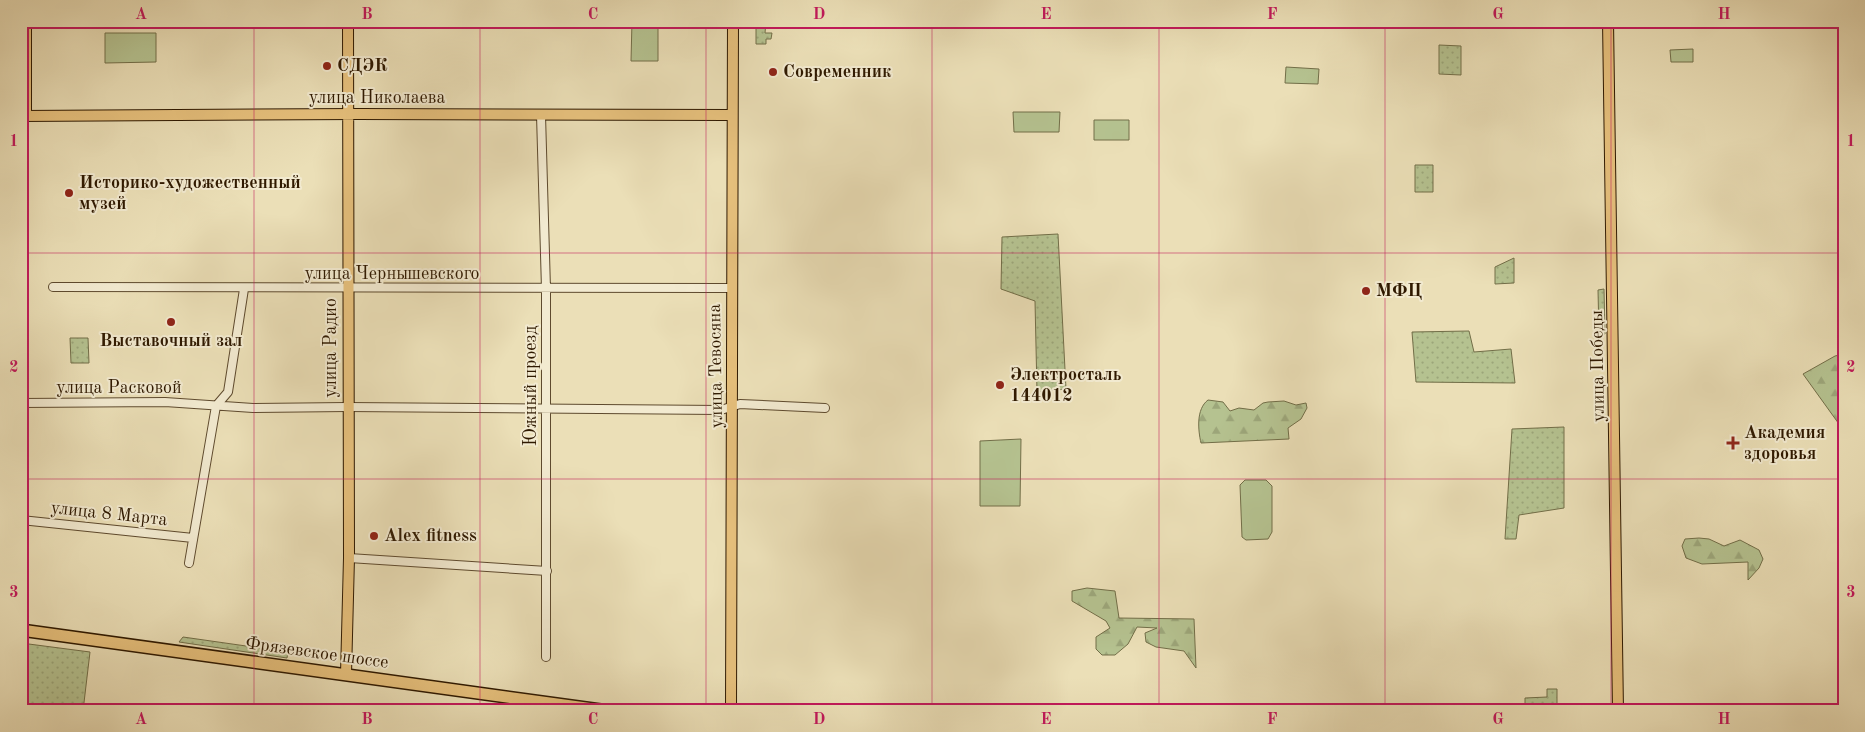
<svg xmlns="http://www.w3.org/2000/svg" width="1865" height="732" viewBox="0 0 1865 732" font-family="'Old Standard TT',serif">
<defs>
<pattern id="green-dots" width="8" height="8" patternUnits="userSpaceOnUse" patternTransform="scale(1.25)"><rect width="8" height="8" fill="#b5c290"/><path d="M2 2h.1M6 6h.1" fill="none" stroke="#9ca67a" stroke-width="1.8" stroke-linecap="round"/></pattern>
<pattern id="forest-firs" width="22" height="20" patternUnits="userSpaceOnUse" patternTransform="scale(1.25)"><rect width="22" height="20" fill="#b5c290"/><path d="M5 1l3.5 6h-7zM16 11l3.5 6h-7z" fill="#9ca67a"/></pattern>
</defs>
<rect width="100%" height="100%" fill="#ebdfb7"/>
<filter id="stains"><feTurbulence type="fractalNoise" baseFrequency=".004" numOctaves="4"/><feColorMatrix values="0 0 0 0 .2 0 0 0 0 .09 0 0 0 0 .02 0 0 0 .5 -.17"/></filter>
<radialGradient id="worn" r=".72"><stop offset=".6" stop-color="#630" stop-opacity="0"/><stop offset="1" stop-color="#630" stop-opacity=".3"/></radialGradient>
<!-- green -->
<path fill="url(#green-dots)" stroke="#726e48" d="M756 21H766L765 33H772L771 39H766V44H756Z
M1439 45 1461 46V75L1439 74Z
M1415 165H1433V192H1415Z
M1058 234 1066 389 1037 392 1035 301 1001 289 1002 237Z
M1514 258V283L1495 284V267Z
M1604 289 1605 334 1599 335 1598 290Z
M1469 331 1474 352 1511 349 1515 383 1416 382 1412 332Z
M70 338H88L89 363H71Z
M1564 427V508L1519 515 1516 539H1505L1512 429Z
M183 637 288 652 287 658 179 642Z
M21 643 90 652 83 711H21Z
M1547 689H1557V711H1525V698L1547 697Z"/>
<!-- forest -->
<path fill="url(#forest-firs)" stroke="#726e48" d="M1844 354V431L1803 374 1835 356Z
M1208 400 1223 402 1230 411 1239 408 1254 410 1263 403 1268 402 1284 401 1296 405 1306 403 1307 408 1301 419 1288 428 1289 439 1201 443C1198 430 1196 409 1208 400Z
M1699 538 1709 539 1724 546 1740 540 1759 550 1763 559 1759 568 1748 580V562L1702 564 1686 558 1682 546 1685 539Z
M1087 588 1115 591 1119 618 1194 619 1196 668 1184 651 1156 647 1146 642 1145 633 1157 628 1137 627 1128 644 1115 655H1102L1096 649V637L1110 628 1106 621 1072 601V591Z"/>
<!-- pitch -->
<path fill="#b5c290" stroke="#726e48" d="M632 21H658V61H631Z
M105 33H156V62L105 63Z
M1693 49V62H1671L1670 50Z
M1286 67 1319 69 1318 84 1285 83Z
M1013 112H1060L1059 132H1014Z
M1094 120H1129V140H1094Z
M1021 439 1020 506H980V441Z
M1245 480H1266L1272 486V532L1268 539 1246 540 1242 537 1240 485Z"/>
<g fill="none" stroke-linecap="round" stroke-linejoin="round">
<!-- minor casing -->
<g stroke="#5e4a2e" stroke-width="10">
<path id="minor" d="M541 115 546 289V657
M53 287 731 288
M21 403 165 402 253 408 347 407 721 410 740 404 825 408
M21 520 193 538
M349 558 547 571
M189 563 216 406 228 392 244 289"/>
</g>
<!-- major casing -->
<g stroke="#2f1900" stroke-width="12">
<path id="major" d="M1608 21 1618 711
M21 116 358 114 732 115
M26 116V21
M346 674 349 558 348 21
M731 711 733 21"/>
</g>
<!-- highway casing -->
<g stroke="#2f1900" stroke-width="14">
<path id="highway" d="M21 630 608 711"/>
</g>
<!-- minor -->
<use href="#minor" stroke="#f2ead0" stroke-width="8"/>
<!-- major -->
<use href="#major" stroke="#e6c07c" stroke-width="10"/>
<!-- highway -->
<use href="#highway" stroke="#e6c07c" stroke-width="11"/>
</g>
<!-- grid -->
<path fill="none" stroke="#c2185b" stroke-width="1" stroke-opacity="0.55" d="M254 21V711M480 21V711M706 21V711M932 21V711M1159 21V711M1385 21V711M1611 21V711M21 253H1844M21 479H1844"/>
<!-- markers -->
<g fill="#8f2418" stroke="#f2ead0" stroke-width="2">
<circle cx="327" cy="66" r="5"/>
<circle cx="773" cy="72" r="5"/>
<circle cx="69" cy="193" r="5"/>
<circle cx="1366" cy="291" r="5"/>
<circle cx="171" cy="322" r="5"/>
<circle cx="1000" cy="385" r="5"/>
<path d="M1730.5 435.5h5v5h5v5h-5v5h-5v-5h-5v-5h5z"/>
<circle cx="374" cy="536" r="5"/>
</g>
<g text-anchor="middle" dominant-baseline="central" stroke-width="4" stroke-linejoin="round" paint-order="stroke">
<!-- poi labels -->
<g font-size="18" font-weight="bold" fill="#2f1900" stroke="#f2ead0" text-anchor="start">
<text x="337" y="66">СДЭК</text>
<text x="783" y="72">Современник</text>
<text x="79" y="183">Историко-художественный<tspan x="79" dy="21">музей</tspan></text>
<text x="1376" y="291">МФЦ</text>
<text x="171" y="341" text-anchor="middle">Выставочный зал</text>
<text x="1010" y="375">Электросталь<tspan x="1010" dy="21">144012</tspan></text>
<text x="1744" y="433">Академия<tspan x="1744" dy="21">здоровья</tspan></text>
<text x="384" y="536">Alex fitness</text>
</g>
<!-- street labels -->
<g font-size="18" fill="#2f1900" stroke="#f2ead0">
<text x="377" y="98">улица Николаева</text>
<text x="392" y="274">улица Чернышевского</text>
<text transform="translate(331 348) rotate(-90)">улица Радио</text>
<text transform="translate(716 366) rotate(-91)">улица Тевосяна</text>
<text transform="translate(1598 366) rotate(-91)">улица Победы</text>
<text transform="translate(531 386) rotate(-90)">Южный проезд</text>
<text x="119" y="388">улица Расковой</text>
<text transform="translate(109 514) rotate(6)">улица 8 Марта</text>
<text transform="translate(317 653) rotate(8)">Фрязевское шоссе</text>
</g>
</g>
<!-- margin -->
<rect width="1865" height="732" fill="none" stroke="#ebdfb7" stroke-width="55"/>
<rect x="28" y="28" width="1810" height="676" fill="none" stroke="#c2185b" stroke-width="2"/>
<g font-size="16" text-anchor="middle" font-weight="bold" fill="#c2185b">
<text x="141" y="19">A</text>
<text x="367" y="19">B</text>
<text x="593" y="19">C</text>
<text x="819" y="19">D</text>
<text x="1046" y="19">E</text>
<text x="1272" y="19">F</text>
<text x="1498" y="19">G</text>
<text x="1724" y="19">H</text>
<text x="14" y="146">1</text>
<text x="1851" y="146">1</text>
<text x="14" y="372">2</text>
<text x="1851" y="372">2</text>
<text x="14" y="597">3</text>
<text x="1851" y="597">3</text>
<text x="141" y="724">A</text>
<text x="367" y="724">B</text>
<text x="593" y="724">C</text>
<text x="819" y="724">D</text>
<text x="1046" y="724">E</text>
<text x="1272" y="724">F</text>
<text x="1498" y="724">G</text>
<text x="1724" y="724">H</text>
</g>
<rect width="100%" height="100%" filter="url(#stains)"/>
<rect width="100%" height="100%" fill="url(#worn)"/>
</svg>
